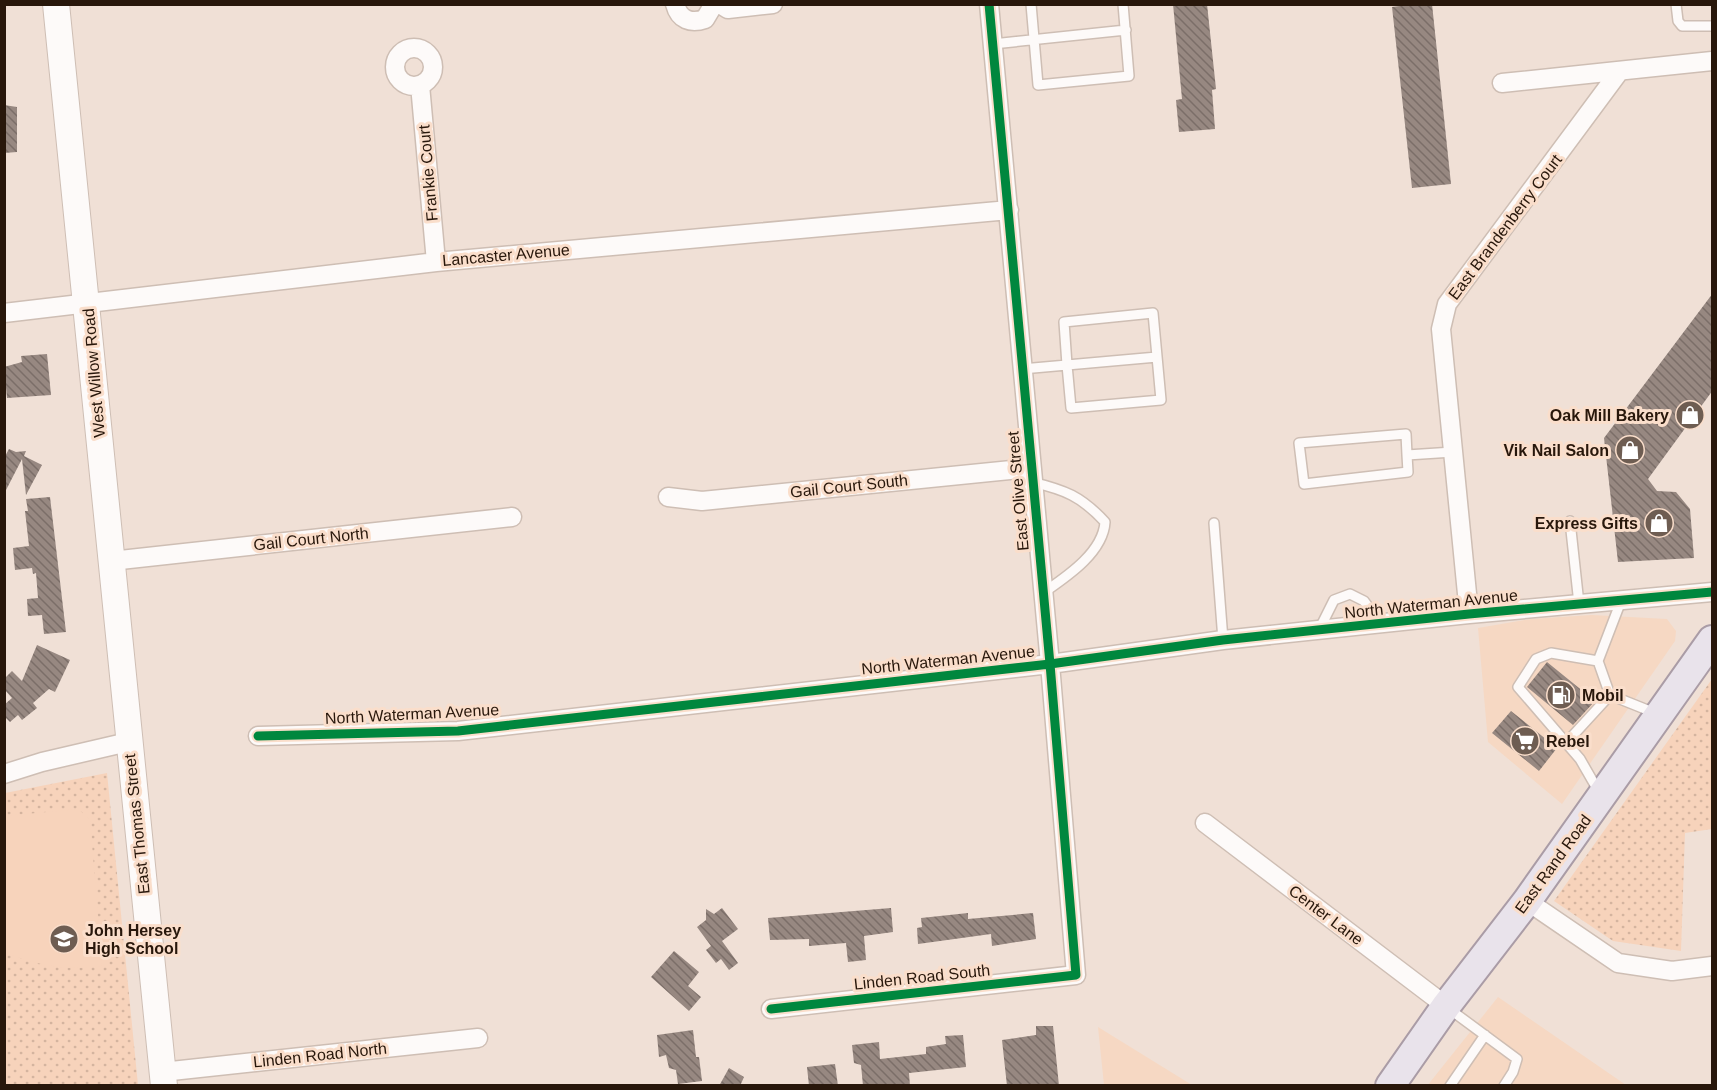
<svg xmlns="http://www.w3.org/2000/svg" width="1717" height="1090" viewBox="0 0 1717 1090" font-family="Arial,sans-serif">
<defs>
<pattern id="grass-dots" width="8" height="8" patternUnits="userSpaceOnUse" patternTransform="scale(1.5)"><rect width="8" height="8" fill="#f7d3bb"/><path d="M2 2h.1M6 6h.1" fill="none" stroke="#d4b49f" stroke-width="1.8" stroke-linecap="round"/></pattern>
<pattern id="building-back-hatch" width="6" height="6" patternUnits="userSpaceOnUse" patternTransform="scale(1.5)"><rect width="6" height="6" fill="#978881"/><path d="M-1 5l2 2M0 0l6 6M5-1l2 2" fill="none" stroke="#7b6e68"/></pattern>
</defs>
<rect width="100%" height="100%" fill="#f0e0d6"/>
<!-- built -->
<path fill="#f6d8c3" d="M1592 615 1667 619 1676 631 1675 641 1562 804 1488 742 1478 628 1531 619Z
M1498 997 1626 1085 1427 1086Z
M1098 1027 1192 1085H1104Z"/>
<!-- grass -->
<path fill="url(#grass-dots)" d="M1712 679V829L1685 833 1681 951 1613 941 1554 901Z
M107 773 138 1085 5 1086V793Z"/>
<!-- pitch -->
<path fill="#f7d3bb" d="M78 809 90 819 102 966C67 971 37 966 5 952V816Z"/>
<!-- building -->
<path fill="url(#building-back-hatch)" d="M1173 4H1207L1216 89 1212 90 1215 129 1179 132 1176 100 1182 99Z
M1414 4H1432L1451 184 1412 188 1392 7Z
M4 105 17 107V152L4 153Z
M1713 293V390L1648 479 1657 491 1676 492 1690 509 1694 558 1618 562 1604 438Z
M47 354 51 395 7 398 4 367 22 362 21 356Z
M9 449 16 452 26 451 24 456 42 465 26 495 22 459 4 494V458Z
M50 497 66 632 44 634 42 615 28 616 27 599 38 598 36 573 33 574 32 568 15 570 13 548 29 546 25 511H28L26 499Z
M37 645 70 660 55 692 49 689 33 703 37 708 22 720 18 715 10 722 4 716V705L12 698 4 689V679L12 671 22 681Z
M1547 662 1595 701 1573 725 1527 687Z
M1511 711 1557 748 1539 771 1492 733Z
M722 908 738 929 722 941 738 963 729 970 721 959 716 963 706 950 711 946 697 927 706 920V909L714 914Z
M891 908 893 932 864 936 866 960 848 962 846 943 809 946V939L770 940 768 918Z
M968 913V919L1033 913 1036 939 992 946 991 934 918 944 917 928 922 927 921 918Z
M674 951 699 972 688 986 701 997 689 1011 651 977Z
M1036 1026H1053L1059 1086H1007L1002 1040 1036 1035Z
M693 1030 696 1057H699L702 1081 678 1084 676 1070 669 1068 666 1055 659 1057 657 1035Z
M963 1035 966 1067 909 1073 910 1086H863L861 1065 854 1063 852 1045 879 1042 880 1059 926 1054V1047L946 1044 945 1036Z
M835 1064 838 1086H809L807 1067Z
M729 1068 744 1077 740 1086H719Z"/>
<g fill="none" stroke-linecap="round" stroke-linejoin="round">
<!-- lane casing -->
<g stroke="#cebeb4" stroke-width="12">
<path id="lane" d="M1031 4 1038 85 1129 76 1123 4
M1676 4 1678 21 1682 26H1712
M993 44 1126 30
M1022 369 1067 365 1071 408 1161 400 1153 313 1064 322 1067 365 1157 357
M1407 455 1406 434 1299 443 1304 484 1408 472 1407 455 1453 452
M1032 482C1065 490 1081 496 1105 522 1103 553 1066 577 1043 593
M1570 521 1579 604
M1214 523 1223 640
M1319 630 1334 600 1350 594 1364 601 1380 623
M1598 661 1610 695 1655 713
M1566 743 1610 695
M1599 792 1580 759 1518 687 1536 659 1551 653 1598 661 1621 601
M1448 1008 1517 1059 1513 1072 1504 1086
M1450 1086 1485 1035"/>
</g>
<!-- street casing -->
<g stroke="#cebeb4" stroke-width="21">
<path id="street" d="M675 4C679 20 691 24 705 19L714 4
M720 4 728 9 773 4
M395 67a19 19 0 1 1 38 0a19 19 0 1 1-38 0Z
M1502 83 1712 61
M420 85 436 262
M4 313 436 262 1009 210
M668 497 702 501 1030 468
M111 561 512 517
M1469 614 1441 329 1447 304 1619 72
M258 736 458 731 1050 664 1223 640 1469 614 1712 592
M4 774 42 762 128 742
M1205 823 1446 1006
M1527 901 1618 963 1672 971 1712 966
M771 1009 1076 975 1050 664 989 4
M162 1072 478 1038"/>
</g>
<!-- secondary casing -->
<g stroke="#cebeb4" stroke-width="28">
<path id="secondary" d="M56 4 164 1086"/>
</g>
<!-- primary casing -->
<g stroke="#aa9ca6" stroke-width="32">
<path id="primary" d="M1390 1086 1446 1006 1527 901 1712 640"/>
</g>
<!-- lane -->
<use href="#lane" stroke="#fdfaf9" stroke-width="9"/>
<!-- street -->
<use href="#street" stroke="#fdfaf9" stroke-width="18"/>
<!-- secondary -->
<use href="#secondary" stroke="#fdfaf9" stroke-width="26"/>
<!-- primary -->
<use href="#primary" stroke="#e9e3eb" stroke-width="28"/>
<!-- cycleway casing -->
<g stroke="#fadecb" stroke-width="13">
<path id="cycleway" d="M258 736 458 731 1050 664 1223 640 1469 614 1712 592
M771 1009 1076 975 1050 664 989 4"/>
</g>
<!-- cycleway -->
<use href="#cycleway" stroke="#00873e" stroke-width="9"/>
</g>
<!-- icons -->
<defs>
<g id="shop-disc" transform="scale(1.5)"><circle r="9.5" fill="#6e5d52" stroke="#fadecb"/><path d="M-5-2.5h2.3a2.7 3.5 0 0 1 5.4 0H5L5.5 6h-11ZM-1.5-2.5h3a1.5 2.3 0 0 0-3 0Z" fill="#fff"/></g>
<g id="fuel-disc" transform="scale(1.5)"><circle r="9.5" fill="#6e5d52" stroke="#fadecb"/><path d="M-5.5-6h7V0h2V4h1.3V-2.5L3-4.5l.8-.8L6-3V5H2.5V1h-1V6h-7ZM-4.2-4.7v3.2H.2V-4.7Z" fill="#fff"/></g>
<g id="supermarket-disc" transform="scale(1.5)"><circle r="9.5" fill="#6e5d52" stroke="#fadecb"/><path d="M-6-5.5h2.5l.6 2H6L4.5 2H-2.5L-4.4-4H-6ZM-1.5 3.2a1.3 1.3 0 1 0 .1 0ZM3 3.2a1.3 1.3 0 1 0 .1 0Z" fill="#fff"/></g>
<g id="school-disc" transform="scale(1.5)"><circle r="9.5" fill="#6e5d52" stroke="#fadecb"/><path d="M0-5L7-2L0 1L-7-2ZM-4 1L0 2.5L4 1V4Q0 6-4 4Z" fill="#fff"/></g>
</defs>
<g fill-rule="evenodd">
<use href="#shop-disc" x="1690" y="415"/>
<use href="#shop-disc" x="1630" y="450"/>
<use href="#shop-disc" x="1659" y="523"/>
<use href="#fuel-disc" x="1561" y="695"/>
<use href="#supermarket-disc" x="1525" y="741"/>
<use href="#school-disc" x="64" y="939"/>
</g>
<g text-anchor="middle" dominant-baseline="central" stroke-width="6" stroke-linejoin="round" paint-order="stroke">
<!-- street labels -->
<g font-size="16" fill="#28170b" stroke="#fadecb">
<text transform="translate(428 173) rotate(-95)">Frankie Court</text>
<text transform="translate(1505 227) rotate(-53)">East Brandenberry Court</text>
<text transform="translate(506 255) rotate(-5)">Lancaster Avenue</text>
<text transform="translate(94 373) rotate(-95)">West Willow Road</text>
<text transform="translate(849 486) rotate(-6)">Gail Court South</text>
<text transform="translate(1018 491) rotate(-95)">East Olive Street</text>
<text transform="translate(311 539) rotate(-6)">Gail Court North</text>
<text transform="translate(1431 604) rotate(-6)">North Waterman Avenue</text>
<text transform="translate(948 660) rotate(-6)">North Waterman Avenue</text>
<text transform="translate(412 714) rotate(-3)">North Waterman Avenue</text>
<text transform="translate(137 824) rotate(-96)">East Thomas Street</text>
<text transform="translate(1553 864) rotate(-54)">East Rand Road</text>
<text transform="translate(1326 915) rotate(37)">Center Lane</text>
<text transform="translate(922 977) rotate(-6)">Linden Road South</text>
<text transform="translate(320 1055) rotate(-6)">Linden Road North</text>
</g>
<!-- poi labels -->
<g font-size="16" font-weight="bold" fill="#28170b" stroke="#fadecb" text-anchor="end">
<text x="1669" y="415">Oak Mill Bakery</text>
<text x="1609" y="450">Vik Nail Salon</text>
<text x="1638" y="523">Express Gifts</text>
<text x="1582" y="695" text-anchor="start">Mobil</text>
<text x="1546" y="741" text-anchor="start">Rebel</text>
<text x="85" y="930" text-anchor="start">John Hersey<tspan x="85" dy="18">High School</tspan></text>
</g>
</g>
<!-- border -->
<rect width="1717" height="1090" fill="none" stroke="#28170b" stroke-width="12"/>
</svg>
